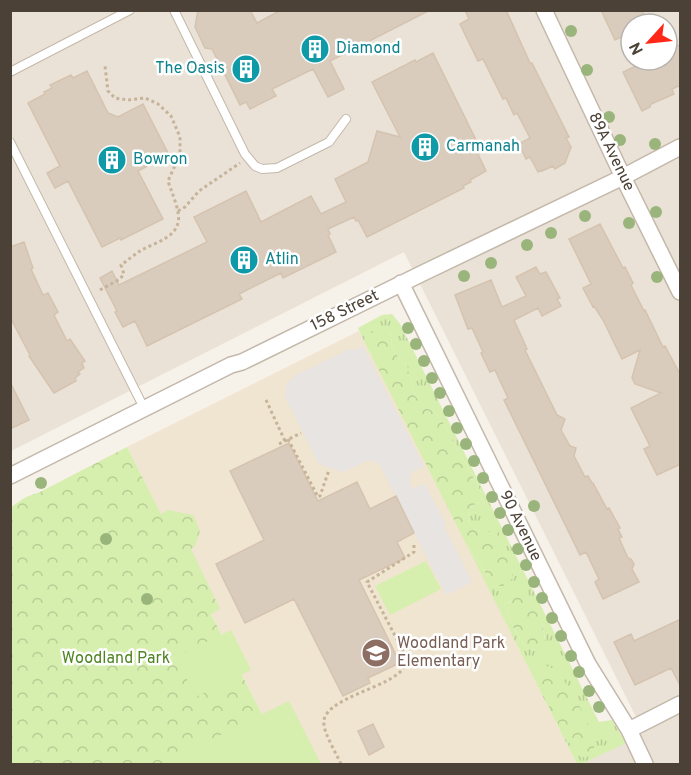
<svg xmlns="http://www.w3.org/2000/svg" width="691" height="775" viewBox="0 0 691 775" font-family="Overpass,sans-serif">
<defs>
<pattern id="grass-tufts" width="24" height="20" patternUnits="userSpaceOnUse" patternTransform="scale(1.5)"><rect width="24" height="20" fill="#d6eeae"/><path d="M3 7l-1-3M5 7V3M7 7l1-3M15 17l-1-3M17 17v-4M19 17l1-3" fill="none" stroke="#b9cd96"/></pattern>
<pattern id="forest-crowns" width="20" height="18" patternUnits="userSpaceOnUse" patternTransform="scale(1.5)"><rect width="20" height="18" fill="#d6eeae"/><path d="M2 6a3 3 0 1 1 6 0M12 15a3 3 0 1 1 6 0" fill="none" stroke="#b9cd96"/></pattern>
</defs>
<rect width="100%" height="100%" fill="#f6f1e9"/>
<!-- residential -->
<path fill="#eae2d6" fill-rule="evenodd" d="M11 11H680V764H582L644 733 404 252 11 451ZM631 24H667V60H631Z"/>
<!-- education -->
<path fill="#f0e5d1" d="M359 331 577 764H287L127 447Z"/>
<!-- grass -->
<path fill="url(#grass-tufts)" fill-rule="evenodd" d="M392 314 400 324 599 722 612 720 626 743 582 764H577L465 542 481 565 489 579 495 527 489 532H480L470 524 468 511 473 505 481 502 482 494 446 427 436 413 425 407 415 396 407 366 398 357 392 346 390 330 367 334 364 341 358 328 382 315ZM525 589 542 622 545 639 534 650 526 648 514 629 504 604C515 601 514 593 525 589Z"/>
<!-- forest -->
<path fill="url(#forest-crowns)" d="M381 326 390 330 392 346 398 357 407 366 415 396 425 407 436 413 446 427 482 494 481 502 473 505 468 511 470 524 480 532H489L496 526 510 558 513 578 503 586H499L489 579 481 565 465 542 364 341 367 334Z
M127 447 161 514 168 510 193 515 200 531 195 546 191 549 220 609 211 614 287 764H11V507L26 497 40 492Z
M525 588 542 622 545 640 534 650 526 648 514 629 504 604 510 602 517 592Z
M540 666C543 666 547 666 550 667 564 673 591 724 594 740 595 745 594 749 593 754L585 758C582 756 579 756 577 753 569 746 539 690 537 679 536 674 538 670 540 666Z"/>
<!-- pitch -->
<path fill="#d6eeae" d="M426 561 441 589 390 615 375 586Z
M231 630 251 670 196 697 176 657Z
M289 701 321 764H162Z"/>
<!-- parking -->
<path fill="#e7e4e1" d="M363 346 424 466 412 472 409 481 413 489 424 483 446 525 444 527 472 582 446 595 381 467 378 463 369 460 343 472 319 464 286 399 285 392 287 384 294 376 349 349 356 350Z"/>
<!-- building -->
<path fill="#d9ccbd" stroke="#d5c3af" stroke-width="1.5" d="M198 10H250L257 23 281 10H430L330 61 344 89 328 97 313 69 272 89 276 96 250 109 246 102 240 105 212 49 205 48 195 27Z
M465 10H506L530 63H532L569 137 566 138 571 147 565 163 555 169 553 166 542 171V170L538 172 530 157 526 159 519 144 530 138 517 113 514 115 506 98 503 99 483 59 478 61 460 24 469 19Z
M601 10H642L649 24H631V32L615 40Z
M681 44V85L672 89 674 94 651 104 650 107 642 111 623 72 640 64 642 68 657 60H667V51Z
M433 53 478 144 476 145 480 153 478 154 486 171 470 180 471 182 463 186 464 188 367 237 358 220 356 221 354 217 328 229 330 234 328 235 336 252 283 278 281 273 239 294 242 299 147 346 135 321 123 327 115 312 117 311 100 278 112 271 119 285 207 242 194 217 246 191 261 222 311 196 321 214 346 202 335 179 368 162 377 131 400 137 372 82 415 60 416 62Z
M87 71 108 113 118 117 143 104 169 155 138 171 163 219 121 240 120 238 102 247 68 181 55 188 47 173 60 166 28 103 45 94 44 92 52 88 50 85 71 75 73 78Z
M600 224 623 268 625 267 633 283 631 285 644 311 645 310 663 347 665 346 681 376V464L657 475 644 449 650 446 631 408 661 393 635 384 632 378 640 350 622 359 603 320 594 306 593 307 583 288 591 284 569 239Z
M24 242 33 268 31 269 43 295 48 293 58 312 54 315 67 341 70 339 85 361 82 363 84 368 78 372 80 374 75 378 76 381 54 393 29 356 30 355 10 317V247Z
M536 267 540 274 546 272 560 298 557 299 561 306 542 316 538 308 514 320 527 349 525 350 557 415 565 419 561 430 570 446 576 448 574 456 585 477 588 476 592 483H593L607 509 609 508 620 528 618 529 622 537 619 538 628 558 631 559 634 564 632 569 639 582 603 599 595 582 599 579 586 552 580 555 504 400 508 398 495 370 490 372 481 353 483 352 472 328 468 329 455 295 491 280 502 307 526 296 516 277Z
M10 382 29 420 10 429Z
M289 443 318 501 357 482 370 509 396 496 414 533 397 542 405 558 359 580 400 663 368 678 370 683 343 696 294 599 245 623 216 564 264 540 230 471Z
M681 619V687L671 668 635 685 614 642 631 634 634 641Z
M373 724 384 747 369 755 358 731Z"/>
<g fill="none" stroke-linecap="round" stroke-linejoin="round">
<!-- service casing -->
<g stroke="#c3b8aa" stroke-width="10">
<path id="service" d="M174 10 245 154 255 166 262 169 277 168 329 142 346 119
M10 72 130 10
M10 142 144 408"/>
</g>
<!-- minor casing -->
<g stroke="#c3b8aa" stroke-width="18">
<path id="minor" d="M544 10 623 177 680 292
M401 283 588 664 629 730 645 764
M10 476 231 365 242 362 423 273 623 177 680 147
M629 730 680 704"/>
</g>
<!-- path -->
<path stroke="#c6b39a" stroke-width="3" stroke-dasharray="3 3" stroke-linecap="butt" d="M178 211 185 207 199 191 240 163
M100 290 120 279 124 274 121 265C128 260 134 255 140 251 153 243 174 239 178 223 181 212 171 191 168 181L180 154V137L171 116 158 104 145 98 128 100 115 98 108 91 105 66
M266 400 285 441
M288 439 318 497 320 496 329 470
M279 444 301 433
M341 764C337 755 325 735 324 725 319 698 393 688 404 667 406 662 405 658 404 653L367 582 414 552V542"/>
<!-- service -->
<use href="#service" stroke="#fff" stroke-width="8"/>
<!-- minor -->
<use href="#minor" stroke="#fff" stroke-width="15"/>
</g>
<!-- trees -->
<g fill="#9ab57c">
<circle cx="571" cy="31" r="6"/>
<circle cx="587" cy="70" r="6"/>
<circle cx="609" cy="117" r="6"/>
<circle cx="620" cy="140" r="6"/>
<circle cx="655" cy="144" r="6"/>
<circle cx="656" cy="212" r="6"/>
<circle cx="585" cy="216" r="6"/>
<circle cx="629" cy="223" r="6"/>
<circle cx="551" cy="233" r="6"/>
<circle cx="527" cy="245" r="6"/>
<circle cx="491" cy="263" r="6"/>
<circle cx="464" cy="276" r="6"/>
<circle cx="657" cy="277" r="6"/>
<circle cx="408" cy="328" r="6"/>
<circle cx="416" cy="344" r="6"/>
<circle cx="424" cy="361" r="6"/>
<circle cx="432" cy="378" r="6"/>
<circle cx="440" cy="393" r="6"/>
<circle cx="449" cy="411" r="6"/>
<circle cx="457" cy="428" r="6"/>
<circle cx="466" cy="444" r="6"/>
<circle cx="474" cy="461" r="6"/>
<circle cx="483" cy="478" r="6"/>
<circle cx="41" cy="483" r="6"/>
<circle cx="492" cy="497" r="6"/>
<circle cx="534" cy="506" r="6"/>
<circle cx="500" cy="513" r="6"/>
<circle cx="508" cy="530" r="6"/>
<circle cx="106" cy="539" r="6"/>
<circle cx="518" cy="549" r="6"/>
<circle cx="526" cy="565" r="6"/>
<circle cx="534" cy="582" r="6"/>
<circle cx="542" cy="598" r="6"/>
<circle cx="147" cy="599" r="6"/>
<circle cx="552" cy="618" r="6"/>
<circle cx="561" cy="636" r="6"/>
<circle cx="571" cy="656" r="6"/>
<circle cx="579" cy="672" r="6"/>
<circle cx="589" cy="691" r="6"/>
<circle cx="599" cy="707" r="6"/>
</g>
<!-- icons -->
<defs>
<g id="building-disc" transform="scale(1.5)"><circle r="9.5" fill="#0f9aa8" stroke="#fff"/><path d="M-4-6H4V6H1V3H-1V6H-4ZM-2.5-4.3h1.7v1.8h-1.7ZM.8-4.3h1.7v1.8H.8ZM-2.5-1h1.7V.8h-1.7ZM.8-1h1.7V.8H.8Z" fill="#fff"/></g>
<g id="school-disc" transform="scale(1.5)"><circle r="9.5" fill="#8d6e63" stroke="#fff"/><path d="M0-5L7-2L0 1L-7-2ZM-4 1L0 2.5L4 1V4Q0 6-4 4Z" fill="#fff"/></g>
</defs>
<g fill-rule="evenodd">
<use href="#building-disc" x="315" y="49"/>
<use href="#building-disc" x="246" y="69"/>
<use href="#building-disc" x="425" y="147"/>
<use href="#building-disc" x="112" y="160"/>
<use href="#building-disc" x="244" y="260"/>
<use href="#school-disc" x="376" y="653"/>
</g>
<g text-anchor="middle" dominant-baseline="central" stroke-width="5" stroke-linejoin="round" paint-order="stroke">
<!-- culture labels -->
<g font-size="16" fill="#0d838f" stroke="#fff" text-anchor="start">
<text x="336" y="49">Diamond</text>
<text x="225" y="69" text-anchor="end">The Oasis</text>
<text x="446" y="147">Carmanah</text>
<text x="133" y="160">Bowron</text>
<text x="265" y="260">Atlin</text>
</g>
<!-- street labels -->
<g font-size="16" fill="#4b4136" stroke="#fff">
<text transform="translate(611 152) rotate(64)">89A Avenue</text>
<text transform="translate(345 311) rotate(-26)">158 Street</text>
<text transform="translate(520 526) rotate(64)">90 Avenue</text>
</g>
<!-- education labels -->
<g font-size="16" fill="#785e54" stroke="#fff" text-anchor="start">
<text x="397" y="644">Woodland Park<tspan x="397" dy="18">Elementary</tspan></text>
</g>
<!-- park labels -->
<g font-size="16" fill="#4f8422" stroke="#fff">
<text x="116" y="659">Woodland Park</text>
</g>
</g>
<!-- border -->
<rect width="691" height="775" fill="none" stroke="#4b4136" stroke-width="24"/>
<!-- north arrow -->
<g transform="translate(649 42) rotate(243)"><circle r="28" fill="#ffffff" stroke="#b7b3af" stroke-width="1.5"/>
<path d="M0-4.5L10 22L0 15L-10 22Z" fill="#ff2717"/>
<text y="-9" font-size="16" font-weight="bold" text-anchor="middle" fill="#4b4136">N</text>
</g>
</svg>
